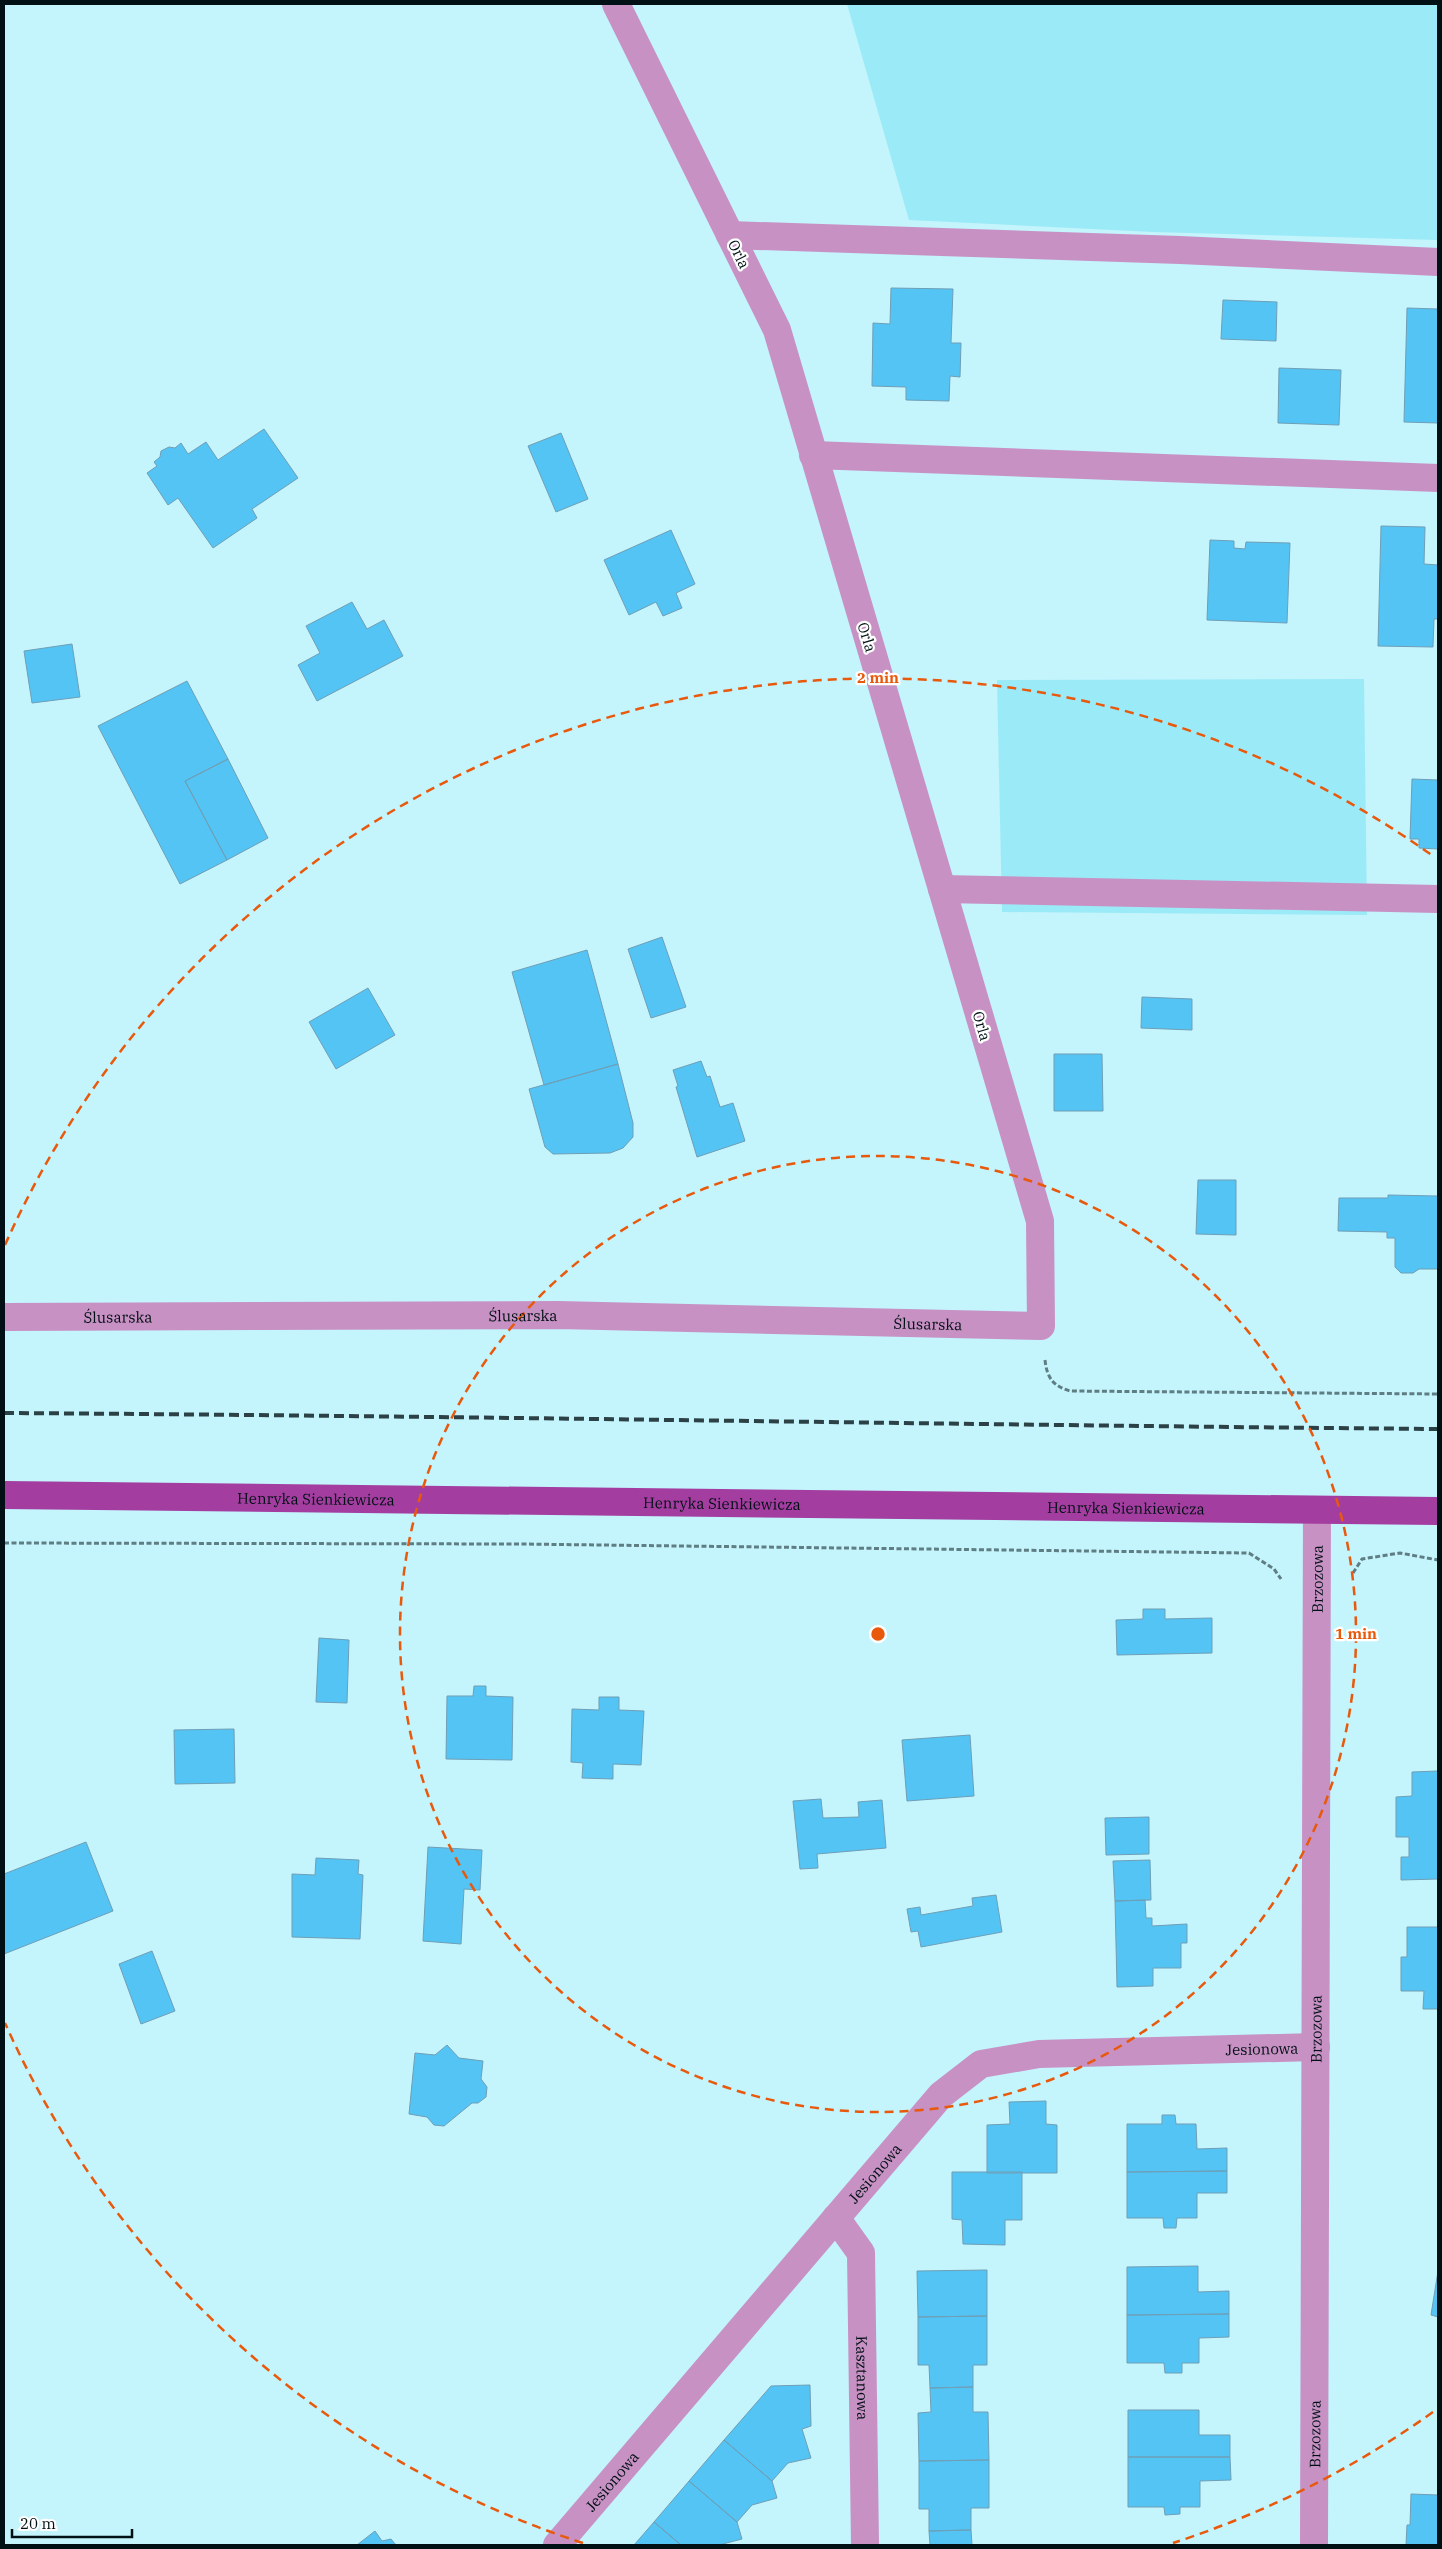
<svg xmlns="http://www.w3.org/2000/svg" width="1442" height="2549" viewBox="0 0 1442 2549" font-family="'IBM Plex Serif',serif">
<rect width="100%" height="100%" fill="#c4f4fc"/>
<!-- green -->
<path fill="#9beaf7" d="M847 4H1438V240L1153 232 909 220Z
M1364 679 1367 915 1002 912 997 680Z"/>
<!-- building -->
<path fill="#54c4f4" stroke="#6e9fb6" d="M891 288 953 289 951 343H961L960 377 950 376 949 401 906 400V387L872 386 873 323 890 324Z
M1223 300 1277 302 1276 341 1221 339Z
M1407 308 1438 309V423L1404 422Z
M1279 368 1341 370 1339 425 1278 423Z
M264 429 298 478 252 509 257 518 213 548 178 498 168 505 147 473 157 466 154 462 160 457 161 451 169 447 175 448 181 443 188 454 206 442 218 460Z
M561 433 588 499 556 512 528 446Z
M1381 526 1425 527 1424 564 1438 565V619H1434L1433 647 1378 646Z
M671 530 695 584 676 593 682 608 663 616 656 602 629 615 604 560Z
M1210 540 1234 541V548L1245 549 1246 542 1290 543 1287 623 1207 620Z
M352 602 367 629 384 620 403 656 317 701 298 665 320 653 306 626Z
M72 644 80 697 32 703 24 651Z
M187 681 228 759 185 781 227 860 180 884 98 726Z
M228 759 268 838 227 860 185 781Z
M1412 779 1438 780V849L1419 848V839H1410Z
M662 937 686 1007 651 1018 628 949Z
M587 950 618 1064 544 1085 512 972Z
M368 988 395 1035 336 1069 309 1022Z
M1142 997 1192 999V1030L1141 1028Z
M1054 1054H1102L1103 1111H1054Z
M701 1061 707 1077 710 1076 720 1107 733 1103 745 1141 697 1157 676 1087 678 1086 673 1070Z
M618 1064 633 1123V1137L623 1148 610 1153 553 1154 545 1147 529 1089Z
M1198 1180H1236V1235L1196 1234Z
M1388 1195 1438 1196V1269H1419L1413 1273H1401L1395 1267V1238H1387V1232L1338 1231 1339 1198H1388Z
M1143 1609H1165V1619L1212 1618V1653L1117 1655 1116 1620 1143 1619Z
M319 1638 349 1640 347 1703 316 1702Z
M474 1686H486V1696L513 1697 512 1760 446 1759 447 1696H473Z
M599 1697H619V1710L644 1711 641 1765 613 1764V1779L582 1778 583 1763 571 1762 572 1709 599 1710Z
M234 1729 235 1783 175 1784 174 1730Z
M970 1735 974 1796 907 1801 902 1740Z
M1438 1771V1879L1401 1880V1857H1409V1837H1396V1797L1412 1796V1772Z
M821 1799 823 1818 859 1817 858 1802 882 1800 886 1848 817 1854 818 1868 800 1869 793 1801Z
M1149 1817V1854L1106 1855 1105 1818Z
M86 1842 113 1911 4 1954V1874Z
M428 1847 482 1850 480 1890 464 1889 461 1944 423 1941Z
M316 1858 359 1860 358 1874 363 1875 360 1939 292 1937V1874L315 1875Z
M1150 1860 1151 1900 1115 1901 1113 1861Z
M996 1895 1002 1932 921 1947 918 1931 911 1932 907 1909 920 1907 921 1915 973 1906 972 1898Z
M1145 1900 1146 1918H1152V1926L1187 1924V1943H1181V1968H1153V1986L1117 1987 1115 1901Z
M1407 1927H1438V2009H1423L1424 1991H1401V1957H1407Z
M152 1951 175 2011 141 2024 119 1964Z
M447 2045 459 2058 483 2061 481 2079 487 2087 486 2097 478 2103H472L444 2126 434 2125 427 2117 409 2114 415 2053 435 2055Z
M1046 2101V2124L1057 2125V2173H987V2125L1010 2124 1009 2102Z
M1162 2115H1175L1176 2124H1196L1197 2149 1227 2148V2171L1127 2172V2124H1162Z
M1227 2171V2193H1197V2218H1177L1176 2228H1164L1163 2218H1127V2172Z
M952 2172H1022V2220H1005V2245L963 2244 962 2220 952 2219Z
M1198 2266V2292L1229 2291V2314L1127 2315V2267Z
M987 2270V2316L918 2317 917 2271Z
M1438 2271V2317L1431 2315Z
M1229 2314V2337L1199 2338V2363H1182V2373H1165L1164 2363H1127V2315Z
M987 2316V2365H973V2387L930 2388 929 2365H918V2317Z
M810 2385 811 2426 802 2429 811 2458 788 2463 772 2481 724 2440 771 2386Z
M973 2387V2412H988L989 2460 919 2461 918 2413 931 2412 930 2388Z
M1128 2410H1199V2435H1230V2457H1128Z
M724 2440 772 2481 777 2498 752 2505 737 2522 689 2481Z
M1128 2457H1230L1231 2480 1200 2481V2507H1180V2514L1165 2515 1164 2507H1128Z
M989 2460V2508H971V2530L929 2531V2509H919V2461Z
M689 2481 737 2522 742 2539 719 2545H681L654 2522Z
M1411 2494 1438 2495V2545H1406L1407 2525H1410Z
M654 2522 681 2545H634Z
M971 2530 972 2545H930L929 2531Z
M375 2531 382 2541 391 2539 396 2545H357Z"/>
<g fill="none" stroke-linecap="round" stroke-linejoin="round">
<!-- path -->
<path stroke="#5f7e84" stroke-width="3" stroke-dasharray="5 2.5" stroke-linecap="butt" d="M1045 1360C1047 1378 1053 1386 1070 1391L1438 1394
M4 1543 519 1544 1249 1553 1274 1569 1281 1579
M1353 1573 1362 1559 1400 1553 1438 1560"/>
<!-- minor -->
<g stroke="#c891c4" stroke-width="28">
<path d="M730 235 1180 250 1438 262"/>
<path d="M813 455 1438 478"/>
<path d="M942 889 1438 899"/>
<path id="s1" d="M4 1317 558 1315 1041 1326 1040 1221 777 330 616 4"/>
<path id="s2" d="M836 2218 861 2253 865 2545"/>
<path id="s3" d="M557 2545 941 2095 981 2064 1039 2054 1316 2047"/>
<path id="s4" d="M1314 2545 1317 1511"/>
</g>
<!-- major -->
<path stroke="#a43da0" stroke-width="28" id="s5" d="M4 1495 1438 1511"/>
<!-- rail -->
<path stroke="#2b4146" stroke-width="4" stroke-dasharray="10 5" stroke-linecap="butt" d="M4 1413C482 1416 960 1425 1438 1429"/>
</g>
<!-- distance rings -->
<g fill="none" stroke="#e8590c" stroke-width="2.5" stroke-dasharray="9 6">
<circle cx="878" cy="1634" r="478"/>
<path d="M1433 2412A956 956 0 0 1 1173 2543M583 2543A956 956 0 0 1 5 2023M5 1245A956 956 0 0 1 1433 856"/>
</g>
<g text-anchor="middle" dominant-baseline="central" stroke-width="4.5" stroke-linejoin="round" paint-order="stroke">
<!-- street labels -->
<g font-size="15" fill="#001014" stroke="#fff">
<text transform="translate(739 254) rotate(64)">Orla</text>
<text transform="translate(867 637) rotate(73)">Orla</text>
<text transform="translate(982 1026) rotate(74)">Orla</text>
<text stroke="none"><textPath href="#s1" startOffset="519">Ślusarska</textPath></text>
<text stroke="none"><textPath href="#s1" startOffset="114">Ślusarska</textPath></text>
<text stroke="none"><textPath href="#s1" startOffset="924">Ślusarska</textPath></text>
<text stroke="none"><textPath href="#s5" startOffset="312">Henryka Sienkiewicza</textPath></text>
<text stroke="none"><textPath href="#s5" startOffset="718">Henryka Sienkiewicza</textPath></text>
<text stroke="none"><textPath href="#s5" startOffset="1122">Henryka Sienkiewicza</textPath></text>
<text stroke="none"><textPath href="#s4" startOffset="966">Brzozowa</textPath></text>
<text stroke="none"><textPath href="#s4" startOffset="516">Brzozowa</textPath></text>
<text stroke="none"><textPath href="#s3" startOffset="924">Jesionowa</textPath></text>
<text stroke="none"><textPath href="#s3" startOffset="489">Jesionowa</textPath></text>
<text stroke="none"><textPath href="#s2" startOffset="168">Kasztanowa</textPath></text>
<text stroke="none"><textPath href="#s4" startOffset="111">Brzozowa</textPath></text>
<text stroke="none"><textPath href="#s3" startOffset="84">Jesionowa</textPath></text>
</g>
</g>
<circle cx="878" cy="1634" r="8" fill="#e8590c" stroke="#fff" stroke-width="2.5"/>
<g font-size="15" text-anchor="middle" font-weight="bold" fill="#e8590c" stroke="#fff" stroke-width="4.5" stroke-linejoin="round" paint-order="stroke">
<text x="878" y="683">2 min</text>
<text x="1356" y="1639">1 min</text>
</g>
<!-- border -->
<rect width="1442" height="2549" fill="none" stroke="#001014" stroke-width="10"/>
<!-- scale -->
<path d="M12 2529v8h120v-8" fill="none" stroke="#001014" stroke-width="2.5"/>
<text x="20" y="2529" font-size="15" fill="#001014" stroke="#ffffff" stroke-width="4" paint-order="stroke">20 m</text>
</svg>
